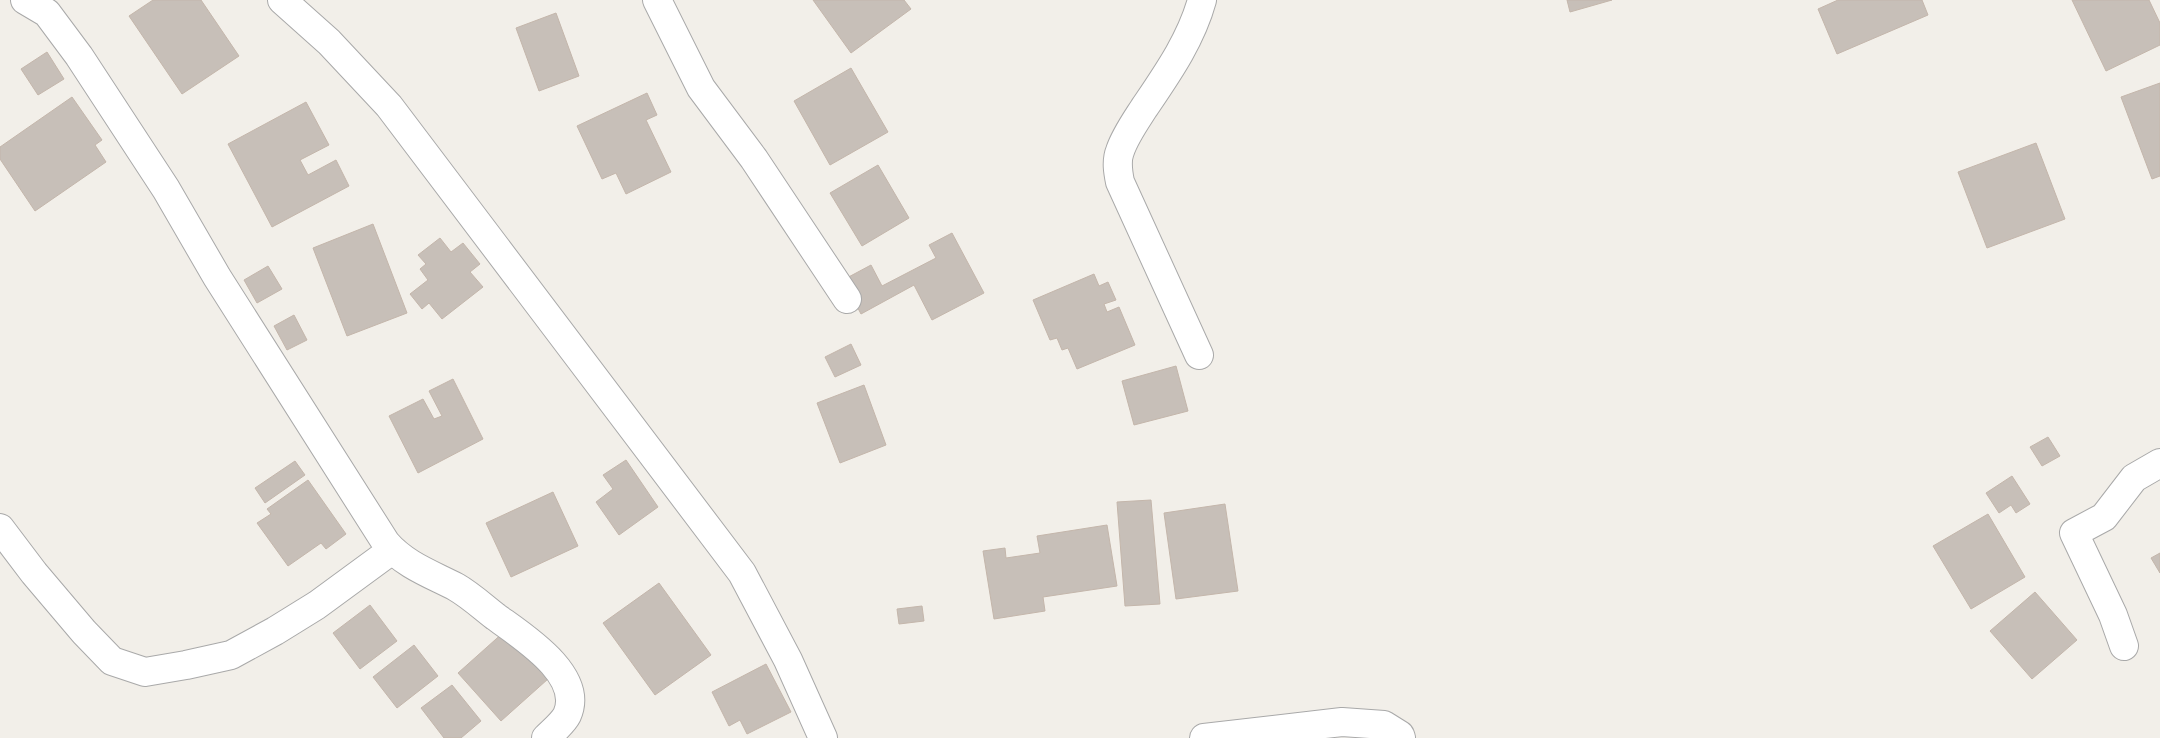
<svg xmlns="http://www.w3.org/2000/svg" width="2160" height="738" viewBox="0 0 2160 738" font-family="Barlow,sans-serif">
<rect width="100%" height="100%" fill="#f2efe9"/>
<!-- building -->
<path fill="#c7bfb8" stroke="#c4b6ab" d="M153 0H201L239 56 182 94 129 16Z
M813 0H904L911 9 851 53Z
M1567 0H1612L1570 12Z
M1838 0H1922L1928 15 1837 54 1818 9Z
M2072 0H2149L2160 23V45L2106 71Z
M556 13 579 76 539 91 516 28Z
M47 52 64 79 38 95 21 69Z
M851 68 888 132 830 165 794 101Z
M2160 83V176L2152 179 2121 97Z
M647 93 657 115 646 120 671 172 626 194 616 173 602 179 577 126Z
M72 97 102 140 95 145 106 162 35 211 0 159V147Z
M306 102 329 145 300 160 308 175 336 160 349 186 272 227 228 144Z
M2036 143 2065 219 1987 248 1958 172Z
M878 165 909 218 862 246 830 193Z
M373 224 407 313 347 336 313 248Z
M952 233 984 293 932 320 914 285 861 314 843 280 871 265 882 286 936 258 929 245Z
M440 238 451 252 463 243 480 264 470 272 483 287 442 319 429 303 422 309 410 294 428 280 420 269 426 264 418 255Z
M268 266 282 289 257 303 244 280Z
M1094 274 1099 286 1108 282 1116 300 1104 304 1107 312 1119 307 1135 345 1077 369 1068 348 1062 350 1057 338 1050 340 1033 300Z
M294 315 307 340 287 350 274 326Z
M851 344 861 365 835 377 825 357Z
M1176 366 1188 411 1134 425 1122 381Z
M453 379 483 439 418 473 389 416 423 399 434 419 442 416 429 391Z
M864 385 886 445 840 463 817 403Z
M2048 437 2060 456 2042 466 2030 447Z
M626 460 658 507 619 535 596 502 613 489 603 475Z
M295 461 305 475 265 503 255 488Z
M2012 476 2030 504 2016 513 2011 505 1999 513 1986 493Z
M308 480 346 534 326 549 321 543 288 566 257 523 271 514 267 509Z
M553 492 578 546 511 577 486 523Z
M1151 500 1160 604 1125 606 1117 502Z
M1225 504 1238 591 1176 599 1164 513Z
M1988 514 2025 577 1971 609 1933 546Z
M1107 525 1117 586 1043 597 1045 611 994 619 983 551 1005 548 1006 558 1040 553 1037 536Z
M2160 553V573L2151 558Z
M659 583 711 655 655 695 603 623Z
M2035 592 2077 640 2032 679 1990 631Z
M370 605 397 641 360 669 333 633Z
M922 606 924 621 899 624 897 609Z
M505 631 548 679 501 721 458 673Z
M414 645 438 676 397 708 373 677Z
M766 664 791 712 747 734 740 720 729 726 712 692Z
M452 685 481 721 461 738H444L421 708Z"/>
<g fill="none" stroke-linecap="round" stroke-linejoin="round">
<!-- minor casing -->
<g stroke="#a9a9a9" stroke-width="30">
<path id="minor" d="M25 0 47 13 79 56 166 189 217 277 386 543C405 565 431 574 456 587 470 595 483 607 496 617 522 636 585 675 567 715 563 723 553 731 546 738
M282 0 329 42 389 106 742 573 788 660 823 738
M657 0 701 88 754 159 847 299
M1199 355 1120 182C1118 172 1116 161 1120 151 1125 136 1135 122 1144 108 1167 74 1191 40 1202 0
M0 528 34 573 84 632 112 661 145 672 186 665 231 655 275 631 317 605 392 550
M2124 646 2113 615 2074 533 2104 517 2134 478 2160 463
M1204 738 1342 722 1384 725 1400 735 1401 738"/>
</g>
<!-- minor -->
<use href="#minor" stroke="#fff" stroke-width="28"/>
</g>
</svg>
